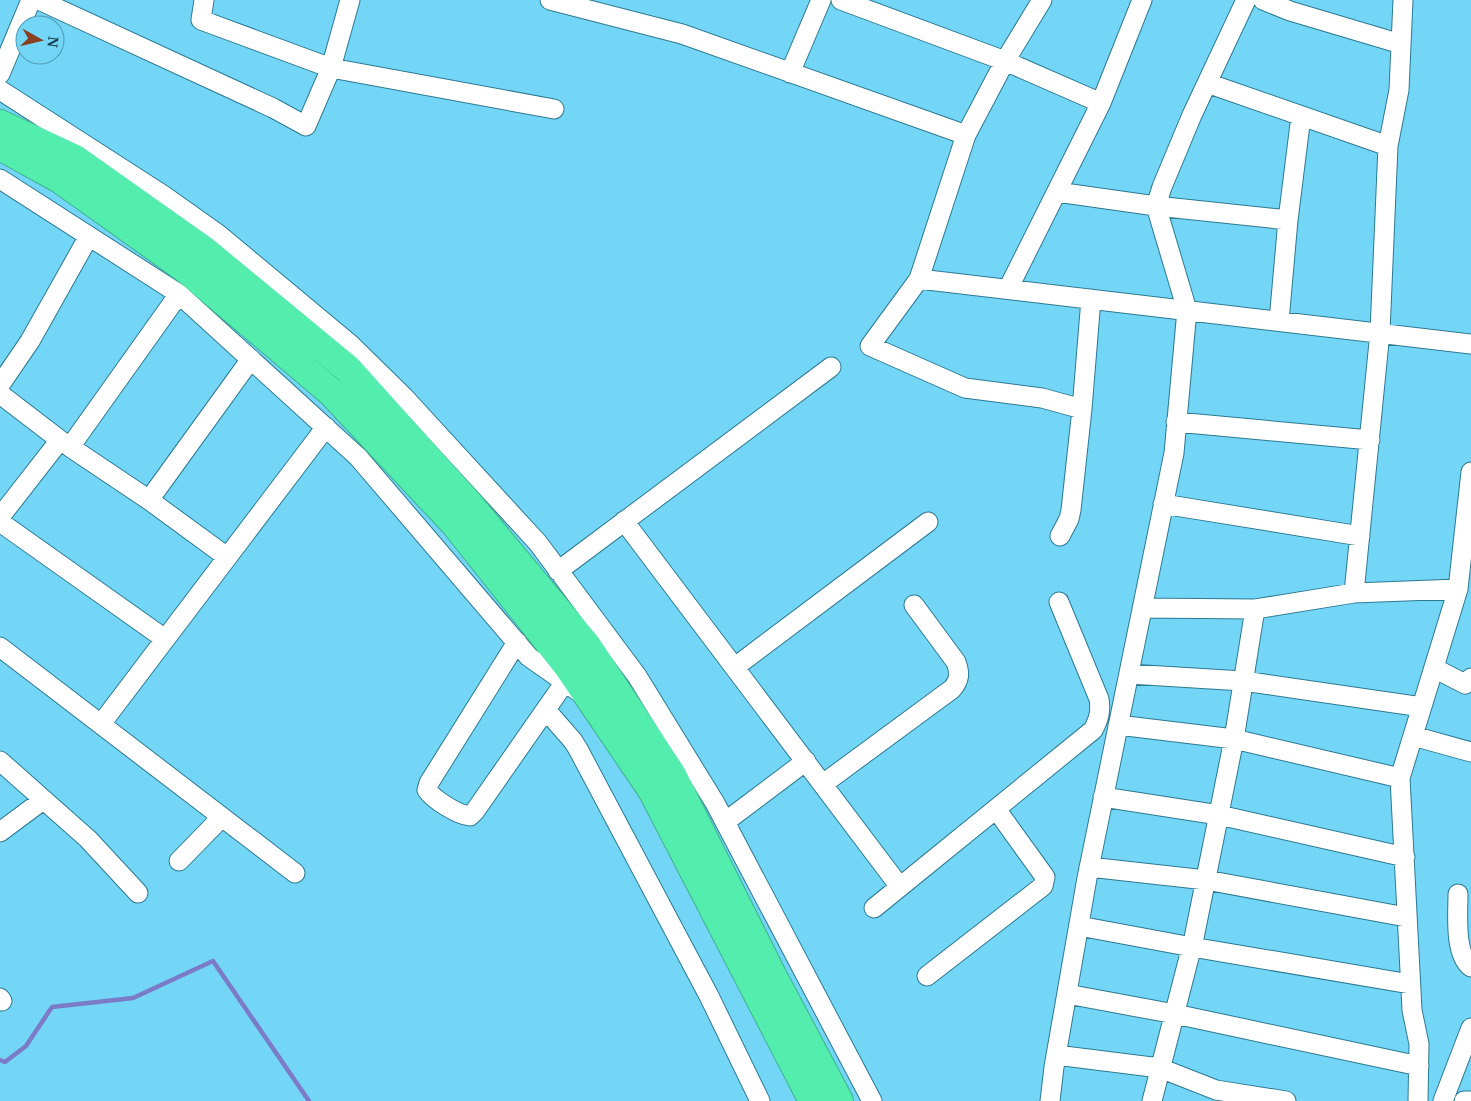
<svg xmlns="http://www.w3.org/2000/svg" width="1471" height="1101" viewBox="0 0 1471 1101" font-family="'Noto Serif',serif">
<rect width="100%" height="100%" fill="#74d6f7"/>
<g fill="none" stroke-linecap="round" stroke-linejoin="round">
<!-- stream -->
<path stroke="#7b7bc7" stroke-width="4.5" d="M0 1060 5 1062 26 1046 52 1007 133 998 213 961 309 1101"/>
<!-- minor casing -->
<g stroke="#2c7991" stroke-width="21">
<path id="minor" d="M39 0 273 108 306 126 331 68 350 0
M204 0 201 20 331 68 554 109
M550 0 682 34 966 135 919 279 1471 344
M841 0 1005 61 966 135
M1042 0 1005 61 1101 103
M1263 0 1290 11 1401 44
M790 73 821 0
M0 74 31 0
M1207 83 1388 146
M0 90 163 195 218 234 350 344 404 397 538 543 637 676 715 803 872 1101
M0 179 179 294 358 457 529 657 579 692
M1057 192 1156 206 1288 220 1279 321
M1288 220 1301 116
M919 279 870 346 965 388 1042 398 1082 409
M1008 289 1101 103 1142 0
M0 385 30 341 89 236
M0 394 60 440
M1176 422 1370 440
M70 447 149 500 227 557
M149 500 251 359
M1163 504 1360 536
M0 517 60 440 70 447 179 294
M624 521 900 887
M0 522 165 639
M1060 536 1069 519 1071 510 1082 409 1091 299
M558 571 831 367
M1354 593 1380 332 1388 146 1399 90 1403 0
M1142 608 1255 609
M517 642 429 783 427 790C434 800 458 815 470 816L475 811 565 682
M0 647 295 873
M735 667 928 522
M1434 668 1465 684 1471 678
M1129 674 1243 681 1422 707
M546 710 573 741 578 749 709 996 760 1101
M101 724 326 427
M1118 725 1234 739 1400 778
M1413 736 1471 752
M0 761 88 839 138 893
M823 784 952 689C960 680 960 673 956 662L914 605
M1103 797 1219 815 1405 857
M725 822 806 761
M0 832 43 800
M179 861 222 817
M1089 867 1206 880 1406 917
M1458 894C1458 914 1454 954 1471 967
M874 908 1093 730C1099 719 1101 711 1099 699L1059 602
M1079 926 1192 947 1410 984
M927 976 1043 886 1045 877 996 809
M1067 994 1175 1014 1419 1066
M0 998 2 1001
M1056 1055 1160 1068 1216 1090 1286 1101
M1050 1101 1054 1067 1087 878 1174 453 1187 310 1156 206 1162 187 1192 115 1246 0
M1152 1101 1194 938 1234 739 1255 609 1354 593 1458 589 1471 472
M1418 1101 1419 1044 1412 1010 1400 778 1458 589
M1443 1101 1471 1028
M1464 1101H1471"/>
</g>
<!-- highway casing -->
<g stroke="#3eb18d" stroke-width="30">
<path id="highway" d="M0 124 75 159 205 251 348 369 469 504 587 646 672 775 771 973 839 1101
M0 146 60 179 186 269 331 392 455 524 567 665 652 790 813 1101"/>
</g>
<!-- minor -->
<use href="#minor" stroke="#fff" stroke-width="19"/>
<!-- highway -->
<use href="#highway" stroke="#53edae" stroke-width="28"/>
</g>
<!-- north arrow -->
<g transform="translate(40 40) rotate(98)"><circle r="24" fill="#74d6f7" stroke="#4f9bb4"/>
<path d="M0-4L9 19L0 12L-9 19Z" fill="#884021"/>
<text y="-8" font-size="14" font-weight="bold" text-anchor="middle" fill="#184250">N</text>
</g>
</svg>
